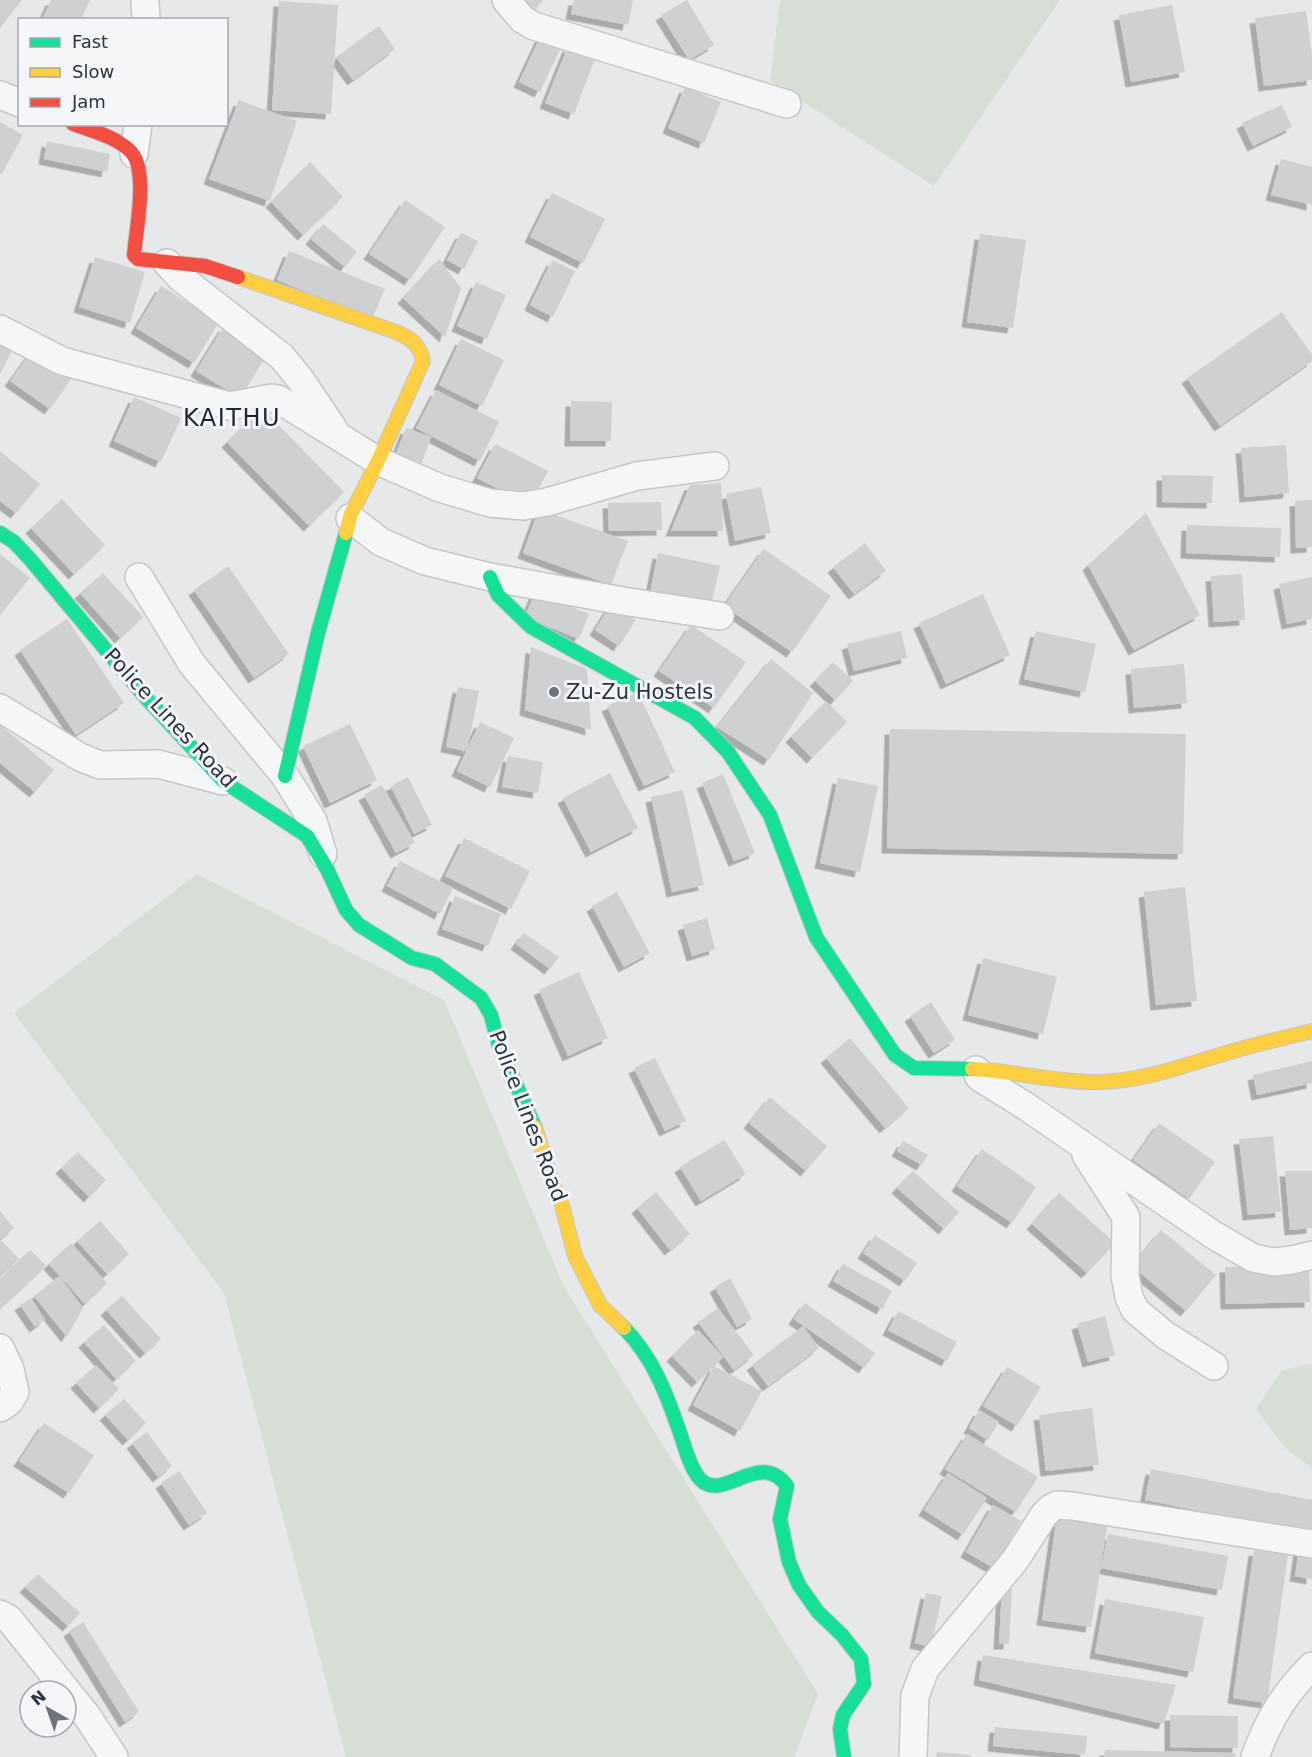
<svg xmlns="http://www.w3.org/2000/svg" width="1312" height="1757" viewBox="0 0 1312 1757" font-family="'DejaVu Sans',sans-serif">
<defs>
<filter id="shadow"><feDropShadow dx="-5.5" dy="5.5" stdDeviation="0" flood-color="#0004"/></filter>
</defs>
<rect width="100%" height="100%" fill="#e6e8ea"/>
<!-- green -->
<path fill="#d6ded6" d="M780 0H1060L934 186 770 81Z
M197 874 444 1000 563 1285 818 1694 794 1757H346L224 1293 14 1013Z
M1312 1364V1468L1285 1448 1256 1409 1282 1370Z"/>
<!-- building -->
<path fill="#ced0d3" filter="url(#shadow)" d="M0 0H22L0 28Z
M51 0H90L81 20H42Z
M523 0H544L532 10Z
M574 0H633L628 25 571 14Z
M687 0 714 45 689 60 661 15Z
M279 1 338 5 331 114 272 110Z
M1172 5 1185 72 1131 82 1119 15Z
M1306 11 1312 55V80L1264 86 1255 18Z
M379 26 395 49 353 80 336 57Z
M542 33 563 43 540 92 519 82Z
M568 46 596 56 574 114 545 103Z
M685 87 721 102 704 143 668 128Z
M239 100 297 121 270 201 209 179Z
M1282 105 1292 127 1253 146 1242 123Z
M0 122 23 135 2 174 0 173Z
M47 141 110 154 107 172 44 159Z
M1281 159 1312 167V205L1271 195Z
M310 162 343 197 303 235 271 202Z
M552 193 605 219 583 263 530 237Z
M405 200 445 227 410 280 369 254Z
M323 224 357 252 345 267 311 239Z
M461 233 478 241 464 269 447 260Z
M980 234 1026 240 1013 328 967 322Z
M289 251 385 289 372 319 277 280Z
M95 257 145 272 130 323 79 307Z
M439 259 461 288 445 337 403 298Z
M552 260 575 271 553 317 530 305Z
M476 282 506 295 487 339 457 326Z
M161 286 219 322 194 363 136 328Z
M1282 312 1312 355V361L1220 426 1187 378Z
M224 326 268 353 240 398 196 371Z
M461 339 504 360 482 406 439 385Z
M0 344 12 351 0 374Z
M31 352 71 379 50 409 10 381Z
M436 390 499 422 480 461 416 428Z
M134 397 181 418 161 462 114 441Z
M571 401 612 402 611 441H570Z
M262 408 344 492 309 526 227 442Z
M406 428 431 437 418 474 392 464Z
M495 444 548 471 530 505 477 478Z
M1286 445 1289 493 1245 497 1241 448Z
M0 451 40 484 16 513 0 501Z
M1162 475 1213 476 1212 503 1162 502Z
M721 483 723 531H671L690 485Z
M761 487 771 533 735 541 726 494Z
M62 499 105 545 74 574 31 528Z
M1312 500V547L1296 548 1295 501Z
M661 502 662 530 609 531 608 503Z
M539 509 628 541 611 585 523 553Z
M1146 513 1200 615 1134 650 1088 565Z
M1187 525 1281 528 1280 557 1186 553Z
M865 543 886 571 854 594 833 567Z
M764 549 831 596 792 652 724 606Z
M658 553 720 566 711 605 650 593Z
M0 554 30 578 0 615Z
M228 566 289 654 254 678 194 590Z
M103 573 143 617 120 638 80 593Z
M1242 574 1245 620 1214 622 1211 576Z
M1312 577V619L1287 624 1279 584Z
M535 592 589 614 579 639 525 617Z
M983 594 1010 655 946 684 919 623Z
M611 604 636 620 619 646 595 630Z
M67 619 124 703 76 735 20 650Z
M691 625 746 662 714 708 659 671Z
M901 631 907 658 854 671 847 644Z
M1036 631 1096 644 1085 692 1024 679Z
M531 647 587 669 591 730 525 710Z
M771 659 813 693 769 760 717 727Z
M833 662 853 681 835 700 815 681Z
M1184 664 1187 703 1134 708 1131 669Z
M458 687 479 691 467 751 446 747Z
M638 692 675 772 644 786 607 706Z
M826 701 847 722 812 758 791 737Z
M480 722 514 738 490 787 457 771Z
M350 724 377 780 330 803 303 746Z
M0 725 54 770 35 792 0 763Z
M890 729 1186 734 1183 854 887 848Z
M508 756 543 762 538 793 502 787Z
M610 773 638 828 591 852 563 798Z
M723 774 755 853 734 861 702 783Z
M408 777 432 825 414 834 391 786Z
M838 778 878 786 860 872 820 863Z
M382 785 415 843 396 853 364 795Z
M683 790 704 885 672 892 651 797Z
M464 838 530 871 511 909 445 876Z
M400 861 453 888 440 914 387 886Z
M1185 887 1197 1001 1156 1005 1144 892Z
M617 892 650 953 624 967 592 906Z
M455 896 501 914 488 946 442 929Z
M707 918 715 949 692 956 683 925Z
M524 933 559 957 550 969 516 944Z
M983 958 1057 977 1043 1034 968 1015Z
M579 972 608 1038 568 1056 539 990Z
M931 1002 955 1040 934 1053 910 1016Z
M850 1038 909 1108 885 1128 826 1058Z
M655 1058 686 1121 665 1131 634 1068Z
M1312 1061V1083L1257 1095 1253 1075Z
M770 1097 827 1146 806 1171 749 1123Z
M1159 1123 1215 1162 1189 1199 1133 1160Z
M1273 1136 1281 1212 1248 1215 1239 1139Z
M724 1140 746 1174 701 1201 680 1167Z
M903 1141 928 1155 922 1165 897 1151Z
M982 1149 1036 1187 1012 1223 957 1186Z
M78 1152 106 1180 89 1197 61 1168Z
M913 1171 959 1212 944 1229 897 1188Z
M1285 1171H1312V1228L1290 1230Z
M656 1192 690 1234 670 1250 637 1208Z
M1059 1193 1115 1243 1087 1273 1032 1224Z
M0 1211 14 1228 0 1239Z
M100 1221 129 1254 107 1274 77 1241Z
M1161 1230 1216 1275 1186 1311 1132 1266Z
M875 1235 917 1263 905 1281 863 1253Z
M1 1240 19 1259 0 1276V1241Z
M71 1243 107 1283 85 1304 49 1264Z
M30 1250 46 1266 0 1309V1279Z
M843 1264 892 1291 882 1309 833 1281Z
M1309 1265 1310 1302 1226 1304 1225 1267Z
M59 1276 83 1308 67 1337 34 1296Z
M730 1278 752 1319 737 1327 715 1287Z
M122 1296 161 1339 145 1353 106 1310Z
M31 1298 45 1320 35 1327 20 1305Z
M805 1303 875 1353 864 1368 794 1319Z
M718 1308 754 1355 734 1370 698 1322Z
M898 1311 957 1342 947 1361 888 1330Z
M1105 1316 1115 1355 1088 1362 1077 1324Z
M104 1325 136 1361 116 1379 84 1342Z
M803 1326 819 1348 768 1386 752 1365Z
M698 1330 723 1357 697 1382 672 1356Z
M96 1365 119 1389 99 1408 76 1383Z
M714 1366 762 1391 740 1431 693 1405Z
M1007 1367 1041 1387 1017 1426 983 1406Z
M124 1399 146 1423 128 1440 105 1415Z
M1092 1408 1099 1465 1046 1471 1039 1415Z
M979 1410 999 1422 988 1440 969 1428Z
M44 1423 94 1455 69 1493 19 1461Z
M147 1432 172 1466 158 1477 132 1443Z
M967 1434 1038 1477 1016 1512 945 1469Z
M1151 1469 1312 1500V1533L1145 1500Z
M179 1471 207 1513 189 1525 161 1483Z
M948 1473 987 1498 963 1535 924 1510Z
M993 1505 1021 1521 994 1568 966 1552Z
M1057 1516 1107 1527 1091 1627 1042 1620Z
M1108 1534 1228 1556 1222 1590 1101 1568Z
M1299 1549 1312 1551V1579L1295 1576Z
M1254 1550 1288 1555 1267 1703 1233 1698Z
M38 1574 80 1613 68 1626 25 1587Z
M1002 1588 1012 1589 1009 1644H999Z
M926 1593 942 1596 931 1647 915 1643Z
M1105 1599 1204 1617 1193 1672 1095 1653Z
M83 1622 139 1712 125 1722 69 1631Z
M983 1655 1176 1685 1164 1724 979 1680Z
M1170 1715 1238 1716V1748L1170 1747Z
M995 1727 1087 1736 1085 1755 993 1746Z
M1105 1750 1236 1753 1235 1757H1104Z
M937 1752 971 1755V1757H936Z"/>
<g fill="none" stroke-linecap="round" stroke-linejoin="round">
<!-- street casing -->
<g stroke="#c4c6c8" stroke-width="30">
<path id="street" d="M145 0 146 20
M506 0 522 19 534 26 787 104
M0 95 20 103
M134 154 138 124
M167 263 181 278 282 357 300 379 333 428
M0 329 62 361 215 402 229 406 272 398 278 399 378 461 440 488 490 503 523 506 547 502 637 476 715 466
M350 518 381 542 425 561 490 577 623 601 720 616
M139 577 192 664 285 776 313 821 323 854
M0 708 80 757 100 765 158 764 223 781
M976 1070 979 1077 1027 1107 1212 1234 1253 1258 1274 1262 1292 1260 1312 1255
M1086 1155 1126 1217 1125 1275 1129 1297 1135 1310 1165 1335 1214 1366
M0 1348 10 1369 15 1392 9 1402 0 1408
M0 1614 9 1619 87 1716 114 1757
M913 1757 915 1696 925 1669 1016 1559 1044 1515 1051 1508 1057 1505 1072 1506 1312 1544
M1255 1757C1269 1719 1283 1695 1312 1666"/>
</g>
<!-- fast casing -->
<g stroke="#c4c6c8" stroke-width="16">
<path id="fast" d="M0 533 14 542 30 559 147 699 223 781 307 836 327 869 346 910 359 925 412 958 435 964 481 998 491 1015 499 1046 535 1127
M490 577 498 595 531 627 695 718 728 752 770 815 816 937 895 1055 914 1068 972 1069
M285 776 318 633 346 533
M624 1328C653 1357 667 1395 680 1433 685 1447 690 1468 700 1479 723 1504 759 1448 787 1486L780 1519 789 1562 799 1585 818 1612 842 1635 861 1659 864 1684 843 1715 840 1729 844 1757"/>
</g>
<!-- slow casing -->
<g stroke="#c4c6c8" stroke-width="16">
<path id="slow" d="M238 277 396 332C411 338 420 345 423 361L378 461 351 514 346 533
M972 1069C1015 1071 1056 1083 1099 1082 1147 1081 1191 1063 1237 1050 1262 1043 1287 1037 1312 1031
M535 1127 553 1185 562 1205 575 1256 600 1305 624 1328"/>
</g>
<!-- jam casing -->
<g stroke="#c4c6c8" stroke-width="16">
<path id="jam" d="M73 124C92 131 118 137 132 153 148 173 136 230 134 255L138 259 205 266 238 277"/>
</g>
<!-- street -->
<use href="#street" stroke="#f5f6f7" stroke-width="27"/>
<!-- fast -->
<use href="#fast" stroke="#16e098" stroke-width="14"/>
<!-- slow -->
<use href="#slow" stroke="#ffcf43" stroke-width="14"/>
<!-- jam -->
<use href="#jam" stroke="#f24e42" stroke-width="14"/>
</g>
<!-- markers -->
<circle fill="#6c737f" stroke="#f4f6f9" stroke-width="2" cx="554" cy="692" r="6"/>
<g text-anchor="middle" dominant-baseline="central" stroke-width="6" stroke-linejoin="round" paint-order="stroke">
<!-- poi labels -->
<g font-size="21" fill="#2b3445" stroke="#f4f6f9" text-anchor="start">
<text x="566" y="692">Zu-Zu Hostels</text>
</g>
<!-- street labels -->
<g font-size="21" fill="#2b3445" stroke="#f4f6f9">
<text transform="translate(170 718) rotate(47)">Police Lines Road</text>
<text transform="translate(528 1116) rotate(69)">Police Lines Road</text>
</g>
<!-- quarter labels -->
<g font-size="24" letter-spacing="1.5" fill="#1d2536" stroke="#f4f6f9">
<text x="232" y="418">KAITHU</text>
</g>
</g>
<!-- legend -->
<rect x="18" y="18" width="210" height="108" fill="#f4f6f9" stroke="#a4a8b1" stroke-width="1.5"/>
<rect x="30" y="38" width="30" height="9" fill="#16e098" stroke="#a4a8b1" stroke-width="1.5"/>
<text x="72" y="48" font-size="18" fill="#2b3445">Fast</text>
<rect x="30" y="68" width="30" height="9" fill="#ffcf43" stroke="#a4a8b1" stroke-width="1.5"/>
<text x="72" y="78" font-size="18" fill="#2b3445">Slow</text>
<rect x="30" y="98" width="30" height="9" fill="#f24e42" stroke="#a4a8b1" stroke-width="1.5"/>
<text x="72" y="108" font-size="18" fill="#2b3445">Jam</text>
<!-- north arrow -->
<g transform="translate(48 1709) rotate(320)"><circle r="28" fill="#f4f6f9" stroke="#a4a8b1" stroke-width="1.5"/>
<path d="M0-4.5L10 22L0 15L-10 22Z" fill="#6c737f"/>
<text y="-9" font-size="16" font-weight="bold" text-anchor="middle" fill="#2b3445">N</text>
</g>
</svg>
